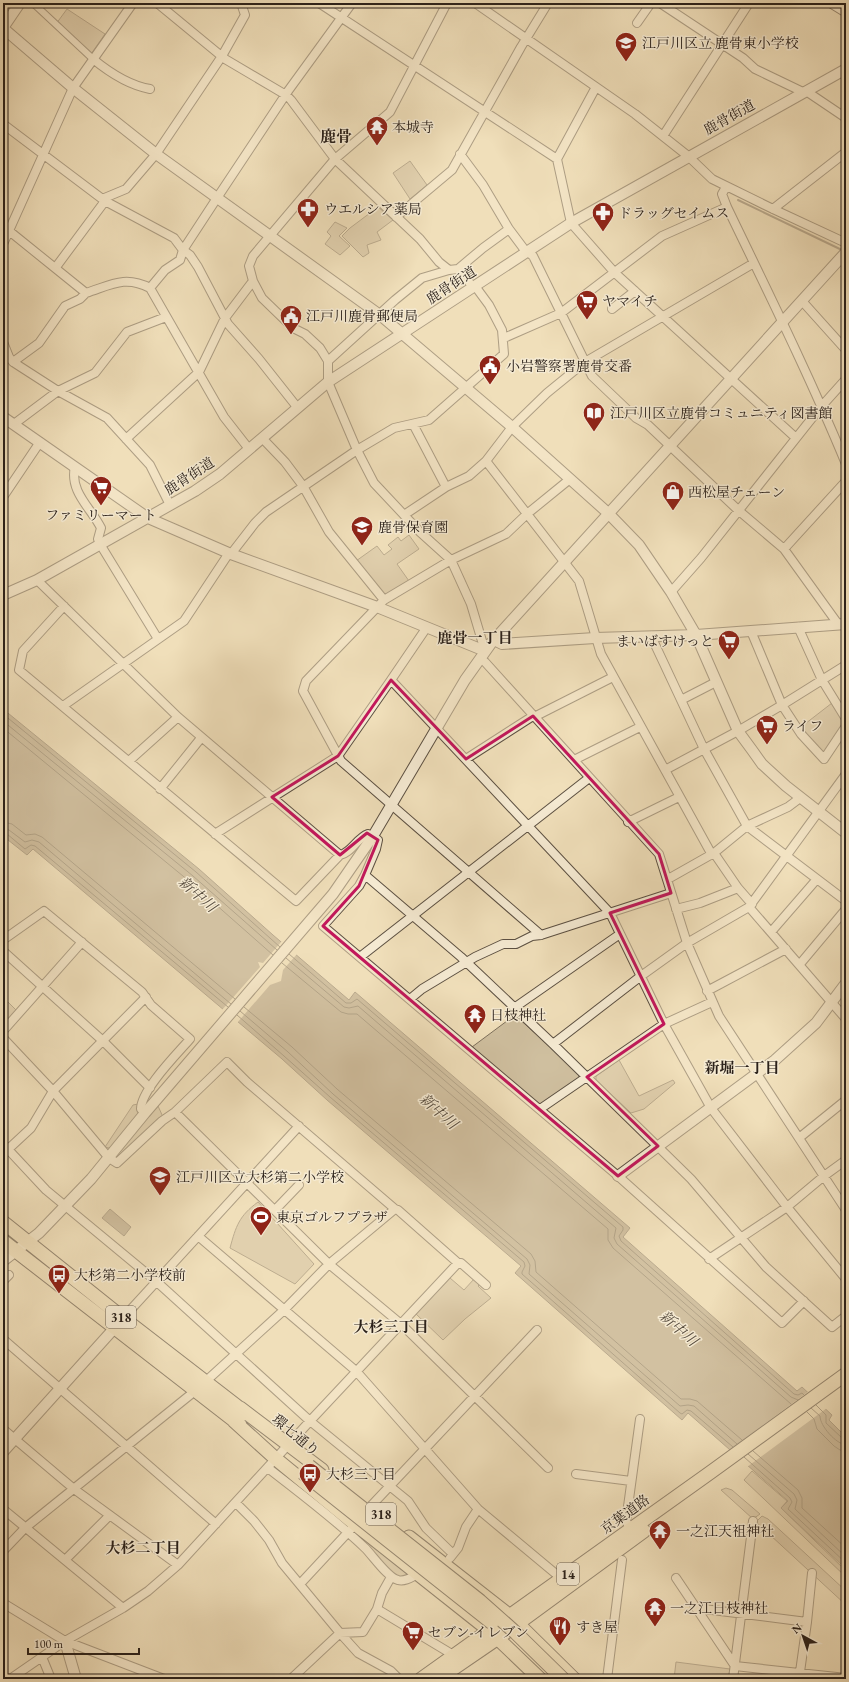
<svg xmlns="http://www.w3.org/2000/svg" width="849" height="1682" viewBox="0 0 849 1682" font-family="'EB Garamond','Noto Serif JP',serif">
<rect width="100%" height="100%" fill="#f0dfba"/>
<filter id="stains"><feTurbulence type="fractalNoise" baseFrequency=".005" numOctaves="4"/><feColorMatrix values="0 0 0 0 .2 0 0 0 0 .09 0 0 0 0 .02 0 0 0 .5 -.17"/></filter>
<radialGradient id="worn" r=".72"><stop offset=".6" stop-color="#630" stop-opacity="0"/><stop offset="1" stop-color="#630" stop-opacity=".3"/></radialGradient>
<!-- green -->
<path fill="#cfbf9f" stroke="#7d705c" d="M67 9 105 34 91 54 56 24Z
M410 161 427 185 410 199 393 173Z
M378 207 393 220 377 232 381 240 367 245 369 253 363 257 342 236 350 228Z
M335 222 347 228 339 236 350 246 340 255 325 244 331 236 327 232Z
M409 535 419 549 397 564 409 581 386 595H383L356 561 377 546 384 555 392 549 388 545 398 537 401 541Z
M832 703 844 722 824 754 801 727Z
M3 997 18 1012 3 1029Z
M515 1015 579 1073V1079L544 1103 537 1104 472 1047Z
M619 1060 639 1096 673 1080 675 1083 644 1109 631 1113 596 1080V1076Z
M138 1104V1115L114 1145 109 1148 105 1147 133 1105Z
M158 1106 163 1117 119 1160 114 1157Z
M258 1202 314 1264 295 1284 230 1248C236 1226 239 1216 258 1202Z
M450 1278 464 1290 474 1279 480 1284 478 1286 491 1298 465 1319 443 1340 416 1314Z
M752 1471 787 1501 781 1508 844 1569 846 1567V1577L744 1480Z
M726 1488 732 1490 760 1514 753 1519 721 1490Z
M762 1516 768 1519 846 1591V1605L756 1522Z
M355 1527 414 1574 407 1578 392 1575 350 1532Z
M676 1662 730 1669 728 1679H674Z"/>
<!-- water -->
<path fill="#ad9e84" stroke="#796c5a" d="M3 709 199 869 273 935 349 1000 355 992 630 1228 623 1237 797 1391 802 1387 832 1415 829 1420 846 1437V1566L844 1567 781 1508 788 1501 688 1413 682 1420 515 1273 521 1266 327 1100 282 1059 33 849 27 855 3 836Z
M110 1209 131 1227 124 1236 102 1218Z"/>
<!-- pier -->
<path fill="#f0dfba" d="M282 941 297 954 283 970 281 981 270 985 237 1023 222 1010 260 967 258 962 263 963Z
M809 1391 827 1408 747 1467 728 1451Z"/>
<g fill="none" stroke-linecap="round" stroke-linejoin="round">
<!-- shore -->
<path stroke="#6c604f" stroke-width="1" d="M3 714 196 872 280 947
M3 721 193 876 277 950
M3 728 189 881 273 955
M3 822 12 824 26 835 35 834 42 837 235 999
M3 828 9 830 25 842 32 840 39 842 231 1004
M3 833 7 834 25 849 31 845 35 846 228 1007
M289 954 346 1003H351L357 999 623 1227V1230L619 1236 621 1241 794 1394 798 1395 802 1393 804 1395
M286 958 344 1007 349 1008 358 1006 616 1228 614 1238 617 1244 791 1397 798 1400
M282 963 341 1012 348 1014H357L608 1229V1240L613 1248 791 1404
M244 1007 292 1047 337 1089 531 1254 535 1261 536 1272 681 1399H690L697 1401 742 1440
M240 1011 288 1052 333 1094 527 1259 530 1265 529 1274 680 1406 688 1405 694 1406 737 1444
M237 1015 284 1056 330 1097 524 1262 525 1266 522 1272V1274L680 1413 682 1414 687 1410 691 1411 733 1447
M816 1405 826 1415V1423L842 1438 846 1440
M811 1408 820 1416C820 1426 836 1444 846 1445
M807 1412 814 1419 817 1429 834 1446 840 1450 846 1451
M753 1451 798 1490 802 1498V1508L846 1548
M748 1454 794 1494 797 1500 795 1509 846 1557
M744 1457 790 1498 792 1502 788 1509 846 1563"/>
<!-- stream -->
<path stroke="#796c5a" stroke-width="2" d="M738 200 844 251"/>
<!-- pedestrian casing -->
<g stroke="#5c5042" stroke-width="8">
<path id="pedestrian" d="M33 3 93 59"/>
</g>
<!-- minor casing -->
<g stroke="#5c5042" stroke-width="10">
<path id="minor" d="M157 3 225 59 286 95 291 100 335 159 420 239 439 262 449 270 458 269 473 287
M319 3 557 159 571 223 615 273 796 438
M475 3 635 114 688 156 712 179 773 209 846 243
M660 3 743 58 755 69 803 92
M637 23 651 3
M93 59C110 73 128 85 150 89
M806 91 846 118
M3 124 105 201 174 238 183 250 190 255 198 267 228 324 259 359 297 407
M663 136 749 3
M460 154 483 185 509 229 524 249 533 256 592 376 636 418 648 425 738 510 784 549 838 624
M557 159 596 87
M726 187 722 194 727 207C768 292 810 377 846 464
M102 199 126 189 156 154 222 56 245 15 241 3
M773 209 846 152
M396 217 452 170 521 47 548 3
M3 226 86 293C111 285 125 275 150 288L224 417 249 449
M3 244 73 88 133 3
M56 267 105 201
M458 269 483 248 509 229
M253 281 262 298 293 328 305 334 320 348 328 361V382L357 450 374 483 420 532 451 560 471 604 485 651
M150 288 165 270 180 260 183 250 217 198 288 91 352 3
M802 301 846 350
M612 309 635 291
M504 338 561 313 662 236 727 207
M3 342 9 357 13 362 58 391 107 418 150 465 170 505
M328 361 395 300 422 278 449 270
M13 362 39 343 65 306 80 299 86 293
M14 424 58 391 95 373 127 332 166 317
M413 424 446 487
M262 438 285 462 303 486 329 532 384 600
M126 439 199 372 225 318 253 281 249 266 253 256 335 159 390 112 447 3
M486 461 579 581 601 654 712 855
M75 467C69 492 92 509 101 528L98 539 100 544 158 639
M3 497 40 442
M404 515 446 487 469 476 486 461 512 427 547 393 585 362 754 263
M784 549 846 481
M231 554 255 523 266 512 357 450 394 428 429 420 504 354 502 330 489 305 475 286
M37 580 178 717 340 855C351 853 357 838 368 834L378 840 376 849 365 875 461 957 553 1044 691 1179 766 1267 832 1327 846 1316
M671 592 701 558 820 408 846 379
M64 606 23 651 19 670 296 901 340 855
M427 627 391 680 610 913 664 1024 711 1108 787 1207 846 1279
M798 627 822 680 846 719
M751 631 782 705 846 665
M651 636 704 749 747 826 846 901
M480 658 485 662 659 854 687 943 719 1016 846 1210
M681 700 716 682
M63 706 184 621 229 553
M534 717 613 677
M466 759 533 716
M574 760 640 727
M129 761 178 717
M665 770 738 731 782 705 801 734 824 759 846 726
M160 789 201 738
M628 822 679 797
M215 834 338 756 391 680
M714 853 738 888 752 904
M365 875 359 886 323 926 618 1176 782 1323 804 1301
M668 879 714 853 747 826 788 807 800 798
M749 907 846 1019
M676 909 700 903 738 888
M771 932 817 879
M541 935 341 761 303 691 306 681 384 600 451 560 506 534 527 514 570 479
M3 940 44 911 142 992 151 1005 190 1039C177 1054 141 1090 141 1109L145 1113
M3 951 103 1041 150 1088
M360 957 589 778
M800 964 846 909
M707 991 786 949
M410 999 422 989 475 957 503 944H516L532 936 541 935 671 893
M514 1008 620 934
M3 1031 82 942
M3 1038 53 1091 109 1158 117 1163 162 1121 175 1112 227 1062 247 1082 395 1209 398 1210 458 1263H461L486 1285
M553 1044 641 976 687 943 749 907 846 774
M540 1109 664 1024 712 1002
M175 1112 329 1264 401 1324 548 1468
M799 1138 846 1100
M3 1144 46 1190 157 1282 310 1421 408 1501 426 1528 453 1554
M3 1154 31 1128 53 1091 146 997
M275 1210 299 1185
M198 1236 356 1371 478 1509 562 1579
M709 1259 787 1207 824 1176 846 1160
M3 1281 9 1275
M123 1318 299 1126
M3 1339 216 1524
M205 1382 284 1310 329 1264 395 1209
M3 1429 74 1489 178 1565
M268 1468C301 1494 335 1519 365 1548 373 1556 388 1578 398 1580 405 1582 412 1577 418 1574
M576 1474 631 1481
M236 1503 254 1521 269 1540 282 1563 340 1633 291 1679
M370 1507 537 1330
M3 1509 123 1608
M631 1530 626 1521 640 1419
M3 1551 25 1528 195 1391
M450 1558 458 1548 466 1527 478 1509
M65 1560 109 1516
M391 1577 382 1593 377 1609 363 1632 340 1633 358 1653 391 1671 399 1679
M676 1578 735 1666
M300 1584 352 1528
M3 1603 65 1641 164 1679
M696 1608 807 1622
M377 1609 455 1656
M42 1657 51 1679
M735 1666 846 1678
M10 1679 65 1641 123 1608 148 1591 178 1565 310 1421 458 1263
M607 1679 622 1560
M733 1679 753 1521
M799 1679 807 1622 812 1573"/>
</g>
<!-- tertiary casing -->
<g stroke="#5c5042" stroke-width="12">
<path id="tertiary" d="M3 28 73 88 156 154 380 315 512 427 608 513 639 545 671 592 696 635 738 731 752 750 762 764 786 786 846 833
M3 28 20 3
M3 417 148 518 231 554 377 607 485 651
M3 595 37 580 195 491 220 474 328 382 571 223 846 69
M494 640 502 644 595 638 696 635 846 624
M618 1176 775 1060 816 1023 846 983
M3 1261 39 1233 91 1179 145 1113 333 894 373 836 465 680 492 642 846 252
M3 1452 119 1323
M65 1641 76 1679"/>
</g>
<!-- secondary casing -->
<g stroke="#2b211a" stroke-width="13">
<path id="secondary" d="M833 3 846 11"/>
</g>
<!-- primary casing -->
<g stroke="#2b211a" stroke-width="15">
<path id="primary" d="M3 1222 123 1318 247 1414
M3 1241 240 1425
M240 1408 322 1470
M234 1421 276 1459 355 1524 490 1631 540 1679
M409 1537 510 1616 574 1679"/>
</g>
<!-- trunk casing -->
<g stroke="#2b211a" stroke-width="15">
<path id="trunk" d="M421 1679 711 1472 846 1374
M438 1679 498 1638 644 1531"/>
</g>
<!-- pedestrian -->
<use href="#pedestrian" stroke="#f5ead2" stroke-width="6"/>
<!-- minor -->
<use href="#minor" stroke="#f5ead2" stroke-width="8"/>
<!-- tertiary -->
<use href="#tertiary" stroke="#f5ead2" stroke-width="10"/>
<!-- secondary -->
<use href="#secondary" stroke="#f5ead2" stroke-width="11"/>
<!-- primary -->
<use href="#primary" stroke="#f0dfba" stroke-width="13"/>
<!-- trunk -->
<use href="#trunk" stroke="#f0dfba" stroke-width="13"/>
<!-- primary-bridge casing -->
<g stroke="#2b211a" stroke-width="15" stroke-linecap="butt">
<path id="primary-bridge" d="M309 1466 480 1601 516 1633 563 1679
M303 1473 492 1623"/>
</g>
<!-- primary-bridge -->
<use href="#primary-bridge" stroke="#f0dfba" stroke-width="13"/>
</g>
<!-- marked area -->
<path d="M0 0H849V1682H0ZM391 680 466 759 533 716 659 854 671 893 610 913 664 1024 587 1077 658 1146 618 1176 323 926 359 886 378 840 367 833 340 855 272 797 338 756Z" fill="#f0dfba" fill-opacity=".55" fill-rule="evenodd"/>
<path fill="none" stroke="#c2185b" stroke-width="3" stroke-linejoin="round" d="M391 680 466 759 533 716 659 854 671 893 610 913 664 1024 587 1077 658 1146 618 1176 323 926 359 886 378 840 367 833 340 855 272 797 338 756Z"/>
<!-- icons -->
<defs>
<g id="school-pin" transform="scale(1.15)"><path d="M0 17L-7.5 6A9.5 9.5 0 1 1 7.5 6Z" fill="#8f2418" stroke="#f5ead2"/><path d="M0-5L7-2L0 1L-7-2ZM-4 1L0 2.5L4 1V4Q0 6-4 4Z" fill="#fff"/></g>
<g id="temple-pin" transform="scale(1.15)"><path d="M0 17L-7.5 6A9.5 9.5 0 1 1 7.5 6Z" fill="#8f2418" stroke="#f5ead2"/><path d="M0-6L5-2H3V0L6.5 2.5H4V6H1.5V3h-3V6H-4V2.5H-6.5L-3 0V-2H-5Z" fill="#fff"/></g>
<g id="pharmacy-pin" transform="scale(1.15)"><path d="M0 17L-7.5 6A9.5 9.5 0 1 1 7.5 6Z" fill="#8f2418" stroke="#f5ead2"/><path d="M-2-6h4v4h4v4h-4v4h-4v-4h-4v-4h4Z" fill="#fff"/></g>
<g id="supermarket-pin" transform="scale(1.15)"><path d="M0 17L-7.5 6A9.5 9.5 0 1 1 7.5 6Z" fill="#8f2418" stroke="#f5ead2"/><path d="M-6-5.5h2.5l.6 2H6L4.5 2H-2.5L-4.4-4H-6ZM-1.5 3.2a1.3 1.3 0 1 0 .1 0ZM3 3.2a1.3 1.3 0 1 0 .1 0Z" fill="#fff"/></g>
<g id="civic-pin" transform="scale(1.15)"><path d="M0 17L-7.5 6A9.5 9.5 0 1 1 7.5 6Z" fill="#8f2418" stroke="#f5ead2"/><path d="M-.6-6.5H3V-4.5H.6V-3L4-1V1h2V6H-6V1h2V-1L-.6-3ZM-1.2 2.5V6h2.4V2.5Z" fill="#fff"/></g>
<g id="library-pin" transform="scale(1.15)"><path d="M0 17L-7.5 6A9.5 9.5 0 1 1 7.5 6Z" fill="#8f2418" stroke="#f5ead2"/><path d="M-6-4Q-3-5.5-.7-3.5V5Q-3 3-6 4ZM6-4Q3-5.5 .7-3.5V5Q3 3 6 4Z" fill="#fff"/></g>
<g id="shop-pin" transform="scale(1.15)"><path d="M0 17L-7.5 6A9.5 9.5 0 1 1 7.5 6Z" fill="#8f2418" stroke="#f5ead2"/><path d="M-5-2.5h2.3a2.7 3.5 0 0 1 5.4 0H5L5.5 6h-11ZM-1.5-2.5h3a1.5 2.3 0 0 0-3 0Z" fill="#fff"/></g>
<g id="stadium-pin" transform="scale(1.15)"><path d="M0 17L-7.5 6A9.5 9.5 0 1 1 7.5 6Z" fill="#8f2418" stroke="#f5ead2"/><path d="M0-5a6.5 5 0 1 0 0 10a6.5 5 0 1 0 0-10ZM-3.5-1.8h7v3.6h-7Z" fill="#fff"/></g>
<g id="bus-pin" transform="scale(1.15)"><path d="M0 17L-7.5 6A9.5 9.5 0 1 1 7.5 6Z" fill="#8f2418" stroke="#f5ead2"/><path d="M-5-6H5V4H4V6H2V4H-2V6H-4V4H-5ZM-3.5-4V0h7V-4ZM-3.5 1.2v1.5H-2V1.2ZM2 1.2v1.5H3.5V1.2Z" fill="#fff"/></g>
<g id="restaurant-pin" transform="scale(1.15)"><path d="M0 17L-7.5 6A9.5 9.5 0 1 1 7.5 6Z" fill="#8f2418" stroke="#f5ead2"/><path d="M-5-6h1v4h1v-4h1v4h1v-4h1v5L-1.5 .5V6h-2V.5L-5-1ZM5-6V6H3V1.5H1.5Q1.5-4 5-6Z" fill="#fff"/></g>
</defs>
<g fill-rule="evenodd">
<use href="#school-pin" x="626" y="43"/>
<use href="#temple-pin" x="377" y="127"/>
<use href="#pharmacy-pin" x="308" y="209"/>
<use href="#pharmacy-pin" x="603" y="213"/>
<use href="#supermarket-pin" x="587" y="301"/>
<use href="#civic-pin" x="291" y="316"/>
<use href="#civic-pin" x="490" y="366"/>
<use href="#library-pin" x="594" y="413"/>
<use href="#supermarket-pin" x="101" y="487"/>
<use href="#shop-pin" x="673" y="492"/>
<use href="#school-pin" x="362" y="527"/>
<use href="#supermarket-pin" x="729" y="641"/>
<use href="#supermarket-pin" x="767" y="726"/>
<use href="#temple-pin" x="475" y="1015"/>
<use href="#school-pin" x="160" y="1177"/>
<use href="#stadium-pin" x="261" y="1217"/>
<use href="#bus-pin" x="59" y="1275"/>
<use href="#bus-pin" x="310" y="1474"/>
<use href="#temple-pin" x="660" y="1531"/>
<use href="#temple-pin" x="655" y="1608"/>
<use href="#restaurant-pin" x="560" y="1627"/>
<use href="#supermarket-pin" x="413" y="1632"/>
</g>
<g text-anchor="middle" dominant-baseline="central" stroke-width="3" stroke-linejoin="round" paint-order="stroke">
<!-- shield labels -->
<g fill="#f5ead2" stroke="#685d51" stroke-width="1">
<rect x="106" y="1306" width="30" height="22" rx="3"/>
<rect x="366" y="1503" width="30" height="22" rx="3"/>
<rect x="557" y="1563" width="22" height="22" rx="3"/>
</g>
<g font-size="13" font-weight="bold" fill="#2b211a">
<text x="121" y="1317">318</text>
<text x="381" y="1514">318</text>
<text x="568" y="1574">14</text>
</g>
<!-- poi labels -->
<g font-size="14" fill="#2b211a" stroke="#f5ead2" text-anchor="start">
<text x="642" y="43">江戸川区立 鹿骨東小学校</text>
<text x="392" y="127">本城寺</text>
<text x="324" y="209">ウエルシア薬局</text>
<text x="618" y="213">ドラッグセイムス</text>
<text x="602" y="301">ヤマイチ</text>
<text x="306" y="316">江戸川鹿骨郵便局</text>
<text x="506" y="366">小岩警察署鹿骨交番</text>
<text x="610" y="413">江戸川区立鹿骨コミュニティ図書館</text>
<text x="688" y="492">西松屋チェーン</text>
<text x="101" y="515" text-anchor="middle">ファミリーマート</text>
<text x="378" y="527">鹿骨保育園</text>
<text x="714" y="641" text-anchor="end">まいばすけっと</text>
<text x="782" y="726">ライフ</text>
<text x="490" y="1015">日枝神社</text>
<text x="176" y="1177">江戸川区立大杉第二小学校</text>
<text x="276" y="1217">東京ゴルフプラザ</text>
<text x="74" y="1275">大杉第二小学校前</text>
<text x="326" y="1474">大杉三丁目</text>
<text x="676" y="1531">一之江天祖神社</text>
<text x="670" y="1608">一之江日枝神社</text>
<text x="576" y="1627">すき屋</text>
<text x="428" y="1632">セブン-イレブン</text>
</g>
<!-- street labels -->
<g font-size="14" fill="#2b211a" stroke="#f5ead2">
<text transform="translate(729 117) rotate(-29)">鹿骨街道</text>
<text transform="translate(451 285) rotate(-33)">鹿骨街道</text>
<text transform="translate(189 476) rotate(-33)">鹿骨街道</text>
<text transform="translate(296 1435) rotate(40)">環七通り</text>
<text transform="translate(625 1514) rotate(-36)">京葉道路</text>
</g>
<!-- neighbourhood labels -->
<g font-size="15" font-weight="bold" fill="#2b211a" stroke="#f5ead2">
<text x="475" y="637">鹿骨一丁目</text>
<text x="742" y="1067">新堀一丁目</text>
<text x="391" y="1326">大杉三丁目</text>
<text x="143" y="1547">大杉二丁目</text>
</g>
<!-- water labels -->
<g font-size="15" font-style="italic" fill="#584d3f" stroke="#f5ead2">
<text transform="translate(198 894) rotate(42)">新中川</text>
<text transform="translate(439 1111) rotate(42)">新中川</text>
<text transform="translate(679 1328) rotate(42)">新中川</text>
</g>
<!-- quarter labels -->
<g font-size="16" font-weight="bold" fill="#2b211a" stroke="#f5ead2">
<text x="336" y="136">鹿骨</text>
</g>
</g>
<!-- margin -->
<rect width="849" height="1682" fill="none" stroke="#f0dfba" stroke-width="16"/>
<rect x="4" y="4" width="841" height="1674" fill="none" stroke="#2b211a" stroke-width="2"/>
<rect x="8" y="8" width="833" height="1666" fill="none" stroke="#2b211a"/>
<!-- north arrow -->
<g transform="translate(803 1636) rotate(320)" stroke="#f5ead2" stroke-width="3" paint-order="stroke">
<path d="M0-3L7 15L0 10L-7 15Z" fill="#2b211a"/>
<text y="-6" font-size="11" font-weight="bold" text-anchor="middle" fill="#2b211a">N</text>
</g>
<!-- scale -->
<path d="M28 1648v6h111v-6" fill="none" stroke="#2b211a" stroke-width="2"/>
<text x="34" y="1648" font-size="12" fill="#2b211a" stroke="#f5ead2" stroke-width="3" paint-order="stroke">100 m</text>
<rect width="100%" height="100%" filter="url(#stains)"/>
<rect width="100%" height="100%" fill="url(#worn)"/>
</svg>
